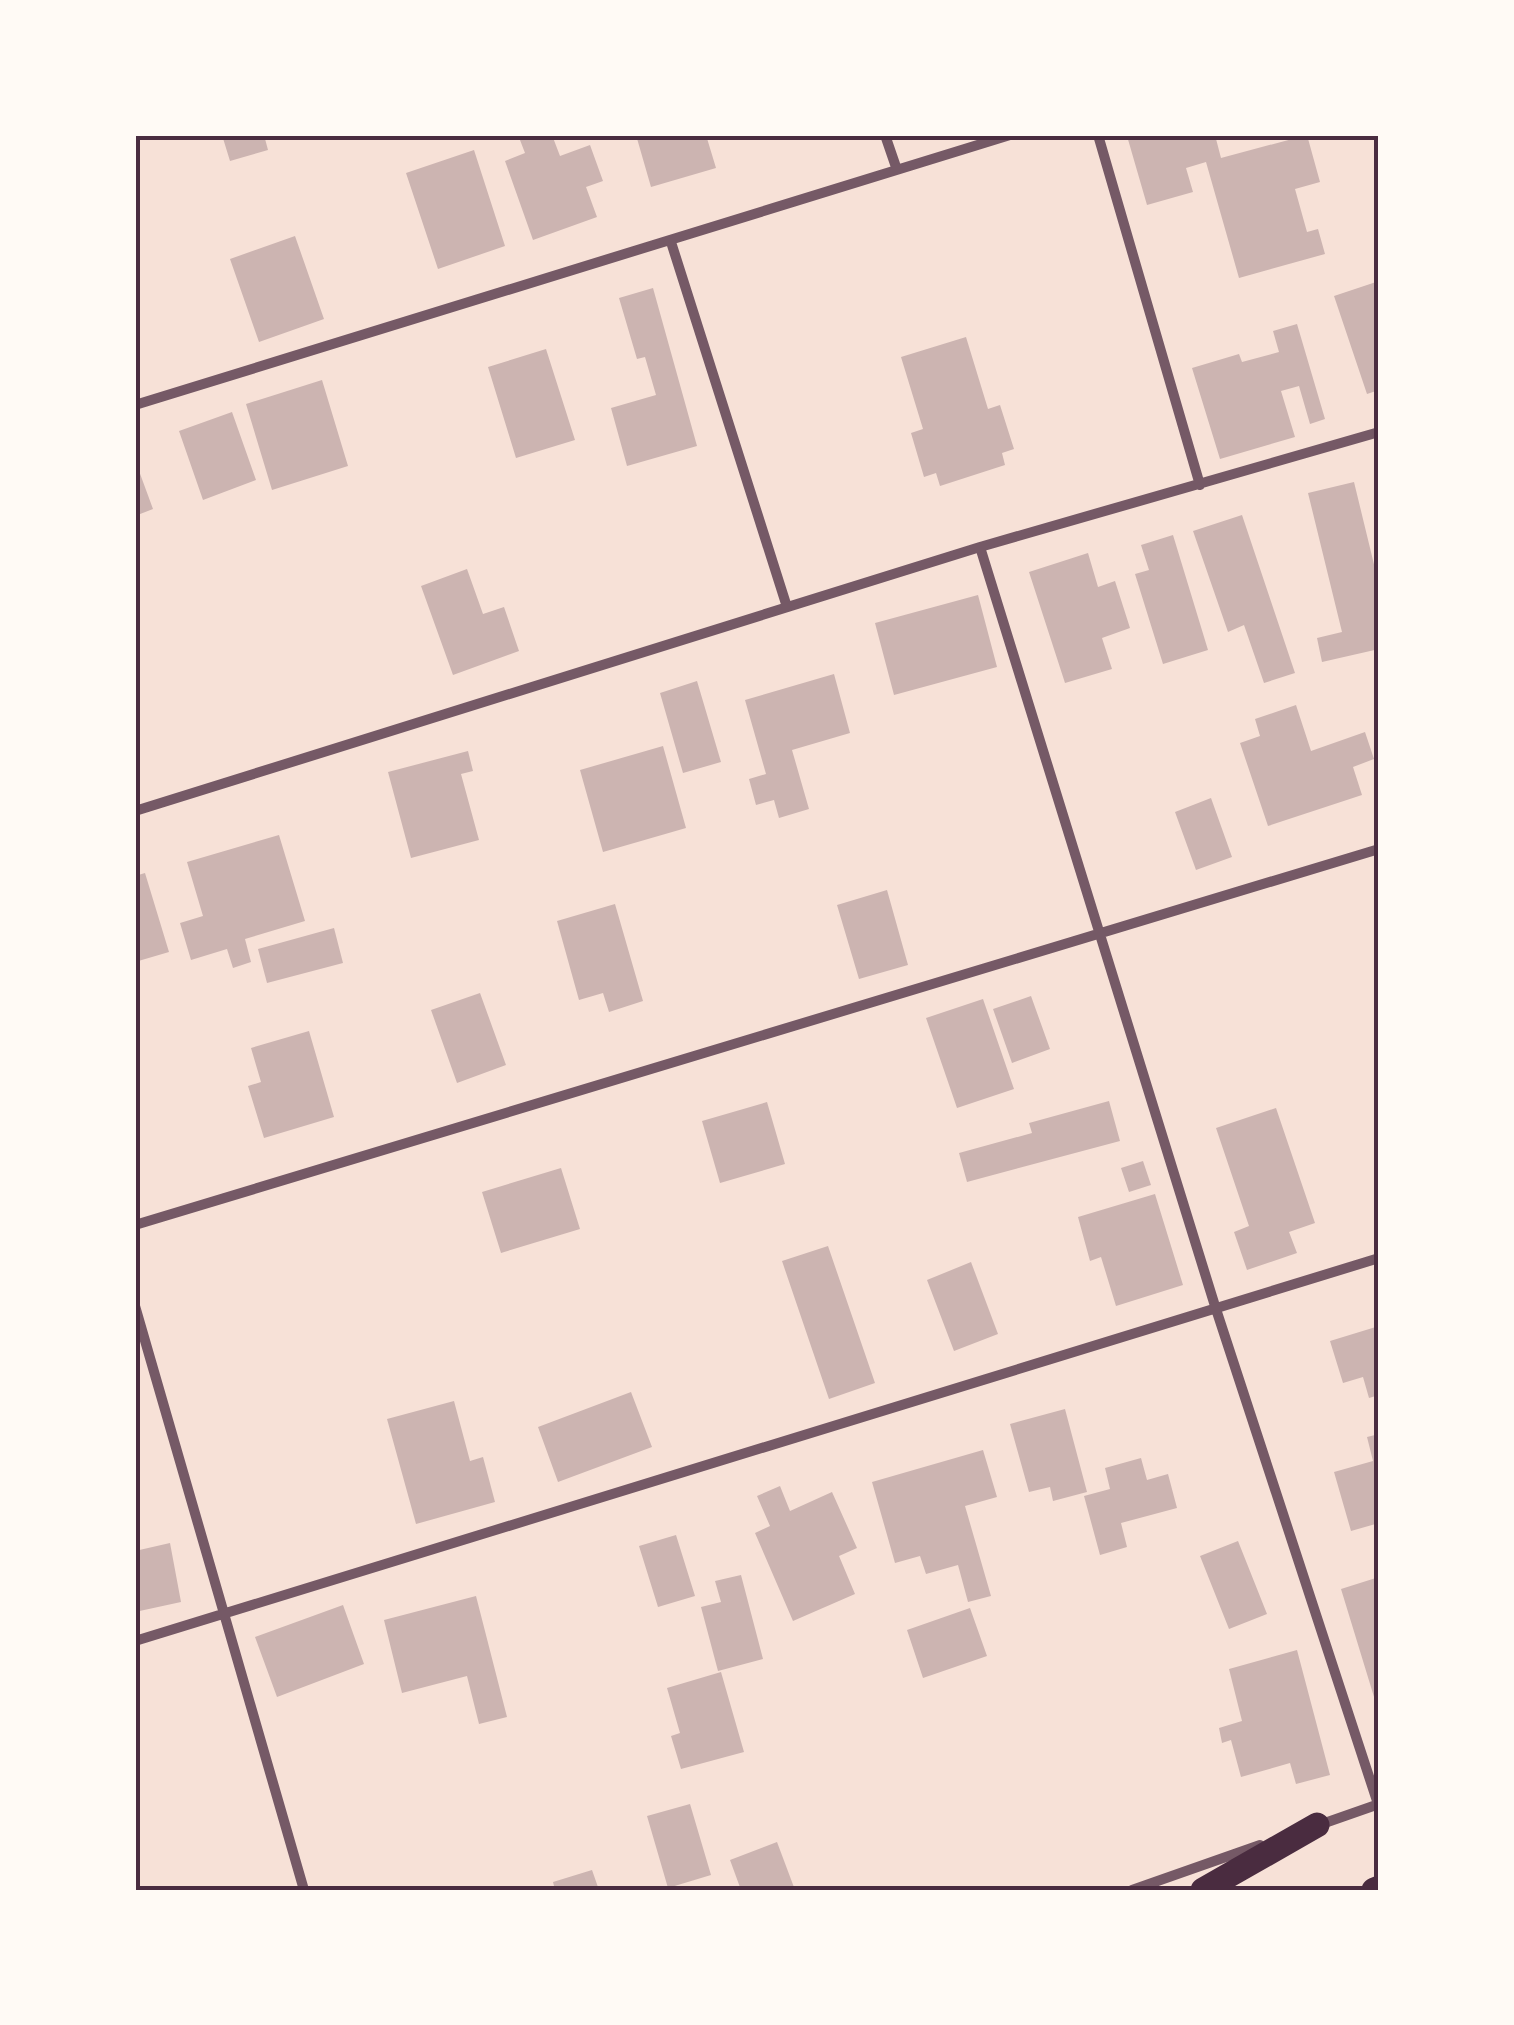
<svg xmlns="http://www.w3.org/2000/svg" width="1514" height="2025" viewBox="0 0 1514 2025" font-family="'Fira Sans',sans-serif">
<rect width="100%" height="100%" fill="#f7e1d7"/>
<!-- building -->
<path fill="#ccb4b1" d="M222 135H264L268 150 230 161Z
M533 135H552L560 156 590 145 603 181 586 187 597 217 533 240 505 161 525 153 520 140Z
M636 135H706L716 168 651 187Z
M1215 135 1221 158 1307 135 1320 182 1295 189 1307 232 1318 229 1325 254 1239 278 1206 162 1186 168 1193 192 1147 205 1127 136Z
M474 150 505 246 438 269 406 173Z
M295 236 324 319 259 342 230 259Z
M1379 281V399H1378L1376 391 1367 394 1334 296Z
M653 288 697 446 627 466 611 408 656 395 645 357 637 359 619 298Z
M1297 324 1325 419 1310 424 1299 386 1281 391 1295 437 1220 459 1192 368 1239 354 1242 362 1279 352 1273 331Z
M966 337 988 409 1000 405 1014 449 1002 453 1005 465 940 486 936 473 924 477 911 433 923 429 901 357Z
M546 349 575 440 516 458 488 367Z
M322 380 348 466 272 490 246 404Z
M232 412 256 480 203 500 179 431Z
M135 460 153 509 135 516Z
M1354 482 1379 585V649L1322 662 1317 638 1342 632 1308 493Z
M1242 515 1295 673 1264 683 1244 625 1228 632 1193 531Z
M1173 535 1208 650 1163 664 1135 574 1149 570 1141 545Z
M1088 553 1098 587 1115 581 1130 628 1102 638 1112 669 1065 683 1029 572Z
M467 569 483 614 504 607 519 651 453 675 421 586Z
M978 595 997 667 894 695 875 623Z
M834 674 850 733 792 750 809 809 779 818 774 800 756 805 749 779 766 774 745 700Z
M697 681 721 762 683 773 660 693Z
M1296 705 1311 751 1365 732 1374 759 1353 767 1362 795 1268 826 1240 743 1260 736 1255 719Z
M663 746 686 828 603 852 580 770Z
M468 751 473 771 461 774 479 840 411 858 388 772Z
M1211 798 1232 857 1196 870 1175 812Z
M279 835 305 921 245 939 251 962 233 968 227 949 191 960 180 923 203 916 187 862Z
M145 873 169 952 135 962V876Z
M887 890 908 965 859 979 837 905Z
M615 904 643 1001 609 1012 603 993 579 1000 557 921Z
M334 928 343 963 267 983 258 949Z
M480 993 506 1065 457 1083 431 1010Z
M1031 996 1050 1049 1012 1063 993 1009Z
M983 999 1014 1089 957 1108 926 1018Z
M309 1031 334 1117 264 1138 248 1086 261 1082 251 1048Z
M1109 1101 1120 1141 967 1182 959 1153 1032 1133 1029 1123Z
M767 1102 785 1164 720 1183 702 1121Z
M1276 1108 1315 1223 1289 1232 1297 1253 1247 1270 1234 1232 1249 1226 1216 1128Z
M1143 1161 1151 1185 1129 1192 1121 1168Z
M561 1168 580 1229 501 1253 482 1192Z
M1155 1194 1183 1285 1116 1306 1101 1257 1090 1261 1078 1217Z
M828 1246 875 1383 829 1399 782 1261Z
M971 1262 998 1334 954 1351 927 1280Z
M1379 1326V1395L1369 1398 1363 1377 1343 1383 1330 1341Z
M631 1392 652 1447 558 1482 538 1427Z
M454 1401 470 1461 483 1457 495 1502 416 1524 387 1419Z
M1065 1409 1087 1492 1053 1501 1050 1487 1029 1492 1010 1424Z
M1379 1434V1523L1351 1531 1334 1472 1373 1461 1367 1437Z
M983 1450 997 1497 965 1506 991 1596 968 1602 958 1565 926 1574 920 1556 895 1563 872 1482Z
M1141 1458 1147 1480 1168 1474 1177 1508 1121 1523 1127 1547 1100 1555 1084 1496 1110 1489 1105 1468Z
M780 1486 790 1511 832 1492 857 1548 839 1556 855 1594 793 1621 755 1533 770 1526 757 1496Z
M676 1535 695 1596 658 1607 639 1546Z
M1238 1541 1267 1614 1229 1629 1200 1556Z
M170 1543 181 1602 135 1612V1551Z
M741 1575 763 1659 718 1671 701 1607 721 1602 715 1581Z
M1379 1577V1710H1378L1341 1589Z
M476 1596 507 1717 479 1724 467 1676 402 1693 384 1620Z
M343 1605 364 1664 277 1697 255 1637Z
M970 1608 987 1656 923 1678 907 1630Z
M1297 1650 1330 1775 1296 1784 1290 1763 1241 1777 1231 1740 1222 1743 1219 1728 1242 1721 1229 1669Z
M721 1672 744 1752 681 1769 671 1736 680 1733 667 1688Z
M690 1804 711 1875 668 1888 647 1816Z
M777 1842 795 1890H741L730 1860Z
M592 1870 599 1890H555L553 1882Z"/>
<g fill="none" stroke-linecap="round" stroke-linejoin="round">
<!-- minor -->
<path stroke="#755966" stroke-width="10" d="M885 135 896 167
M1098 135 1200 485
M671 242 787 607
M135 405 1010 135
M980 547 1215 1306 1378 1804
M135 811 980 547 1379 432
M135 1225 1379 849
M135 1306 304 1890
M135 1641 1379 1258
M1319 1825 1379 1804
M1132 1890 1260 1845"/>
<!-- primary -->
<path stroke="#4a2c40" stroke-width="25" d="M1203 1890 1317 1825
M1374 1890 1379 1888"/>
</g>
<!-- border -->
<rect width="1514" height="2025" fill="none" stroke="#fffaf5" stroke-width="275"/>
<rect x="138" y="138" width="1238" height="1750" fill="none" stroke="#4a2c40" stroke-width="4"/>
</svg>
